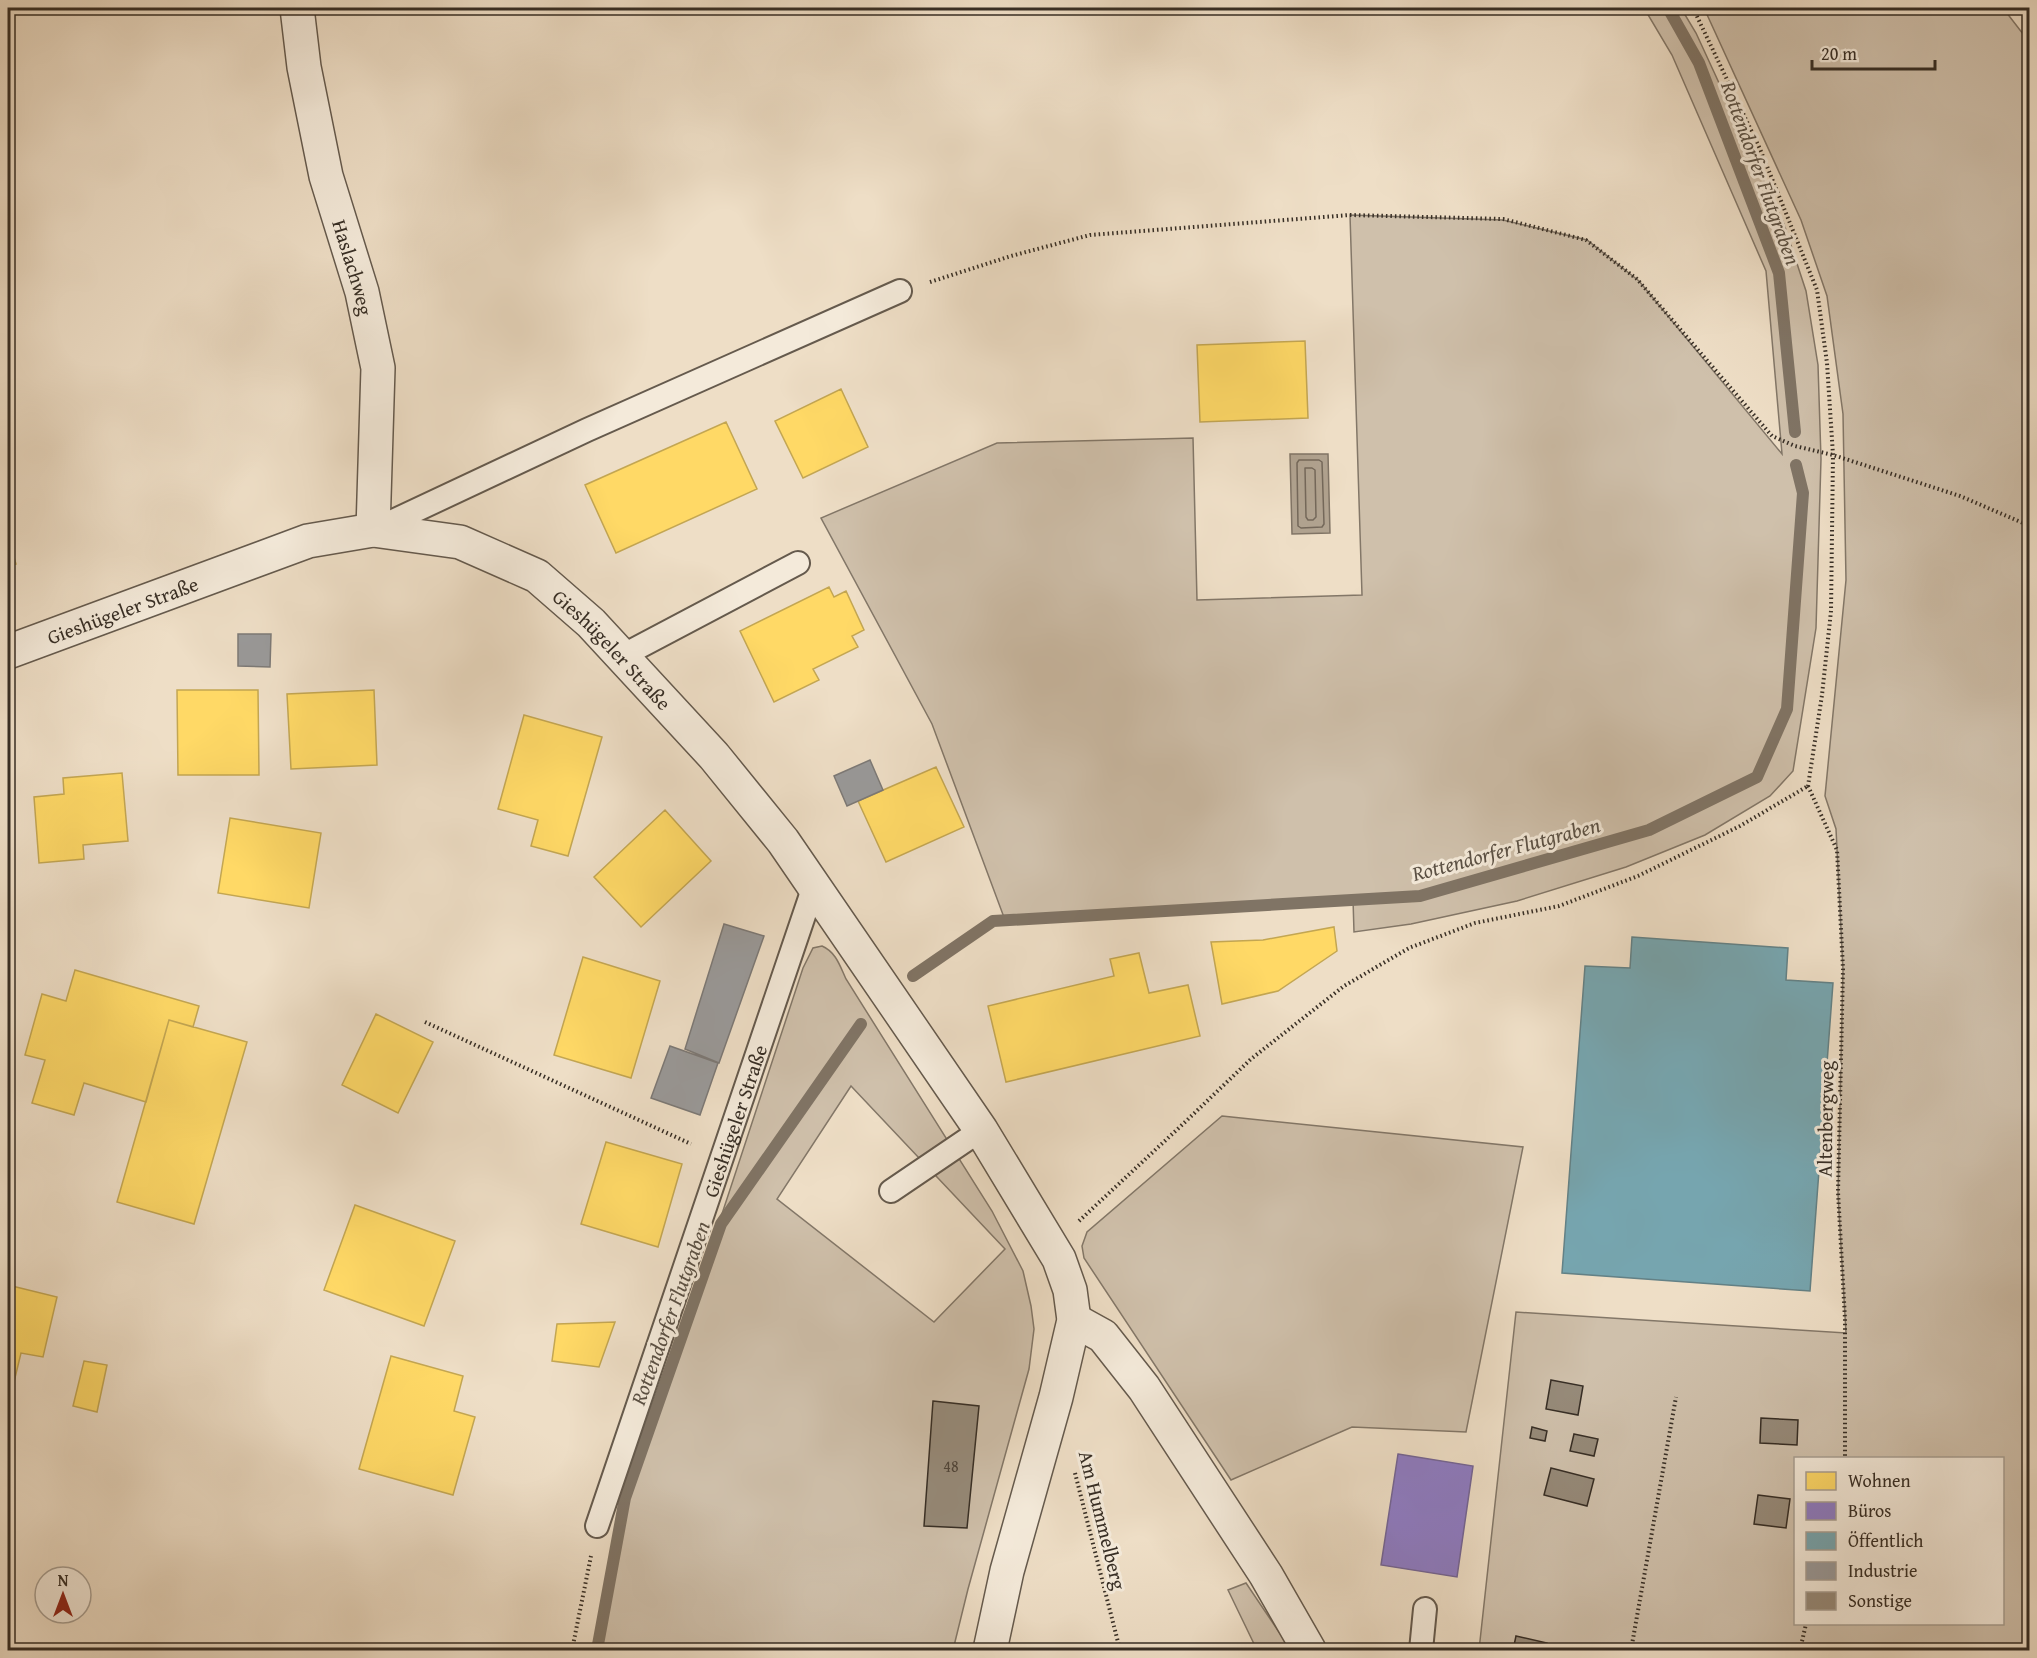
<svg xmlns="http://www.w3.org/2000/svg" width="2037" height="1658" viewBox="0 0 2037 1658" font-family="'Gentium Book Plus',serif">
<rect width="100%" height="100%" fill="#eedec6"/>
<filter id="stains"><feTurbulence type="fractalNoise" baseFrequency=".00333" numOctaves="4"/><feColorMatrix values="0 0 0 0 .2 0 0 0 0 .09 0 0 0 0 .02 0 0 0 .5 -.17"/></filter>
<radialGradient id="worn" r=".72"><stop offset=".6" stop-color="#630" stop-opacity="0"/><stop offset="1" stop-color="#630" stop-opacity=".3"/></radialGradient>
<!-- green -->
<path fill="#cfc0ab" stroke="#837768" stroke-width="1.5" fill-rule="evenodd" d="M1644 8H1681L1696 33 1784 224 1806 291 1818 365 1821 459 1816 628 1793 771 1770 796 1705 835 1626 867 1517 901 1411 924 1354 932 1353 899 1005 920 932 724 821 518 997 443 1193 438 1197 600 1362 595 1350 215 1503 220 1587 240 1639 281 1782 454 1766 271 1672 55Z
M1704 8H2003L2030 43 2029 1650H1479L1516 1312 1846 1333 1838 1194 1843 970 1836 829 1825 796 1846 580 1843 414 1827 296 1801 220ZM1796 1458H2002V1624H1796Z
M822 946C836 952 840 966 846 979L992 1211 1023 1271 1031 1306 1034 1329 1029 1369 968 1589 953 1650H597L626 1496 688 1317 803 968 813 948ZM851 1086 1005 1249 934 1322 777 1199Z
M1222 1116 1523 1147 1466 1432 1352 1427 1231 1480 1084 1258 1082 1246 1087 1232Z
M1246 1583 1291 1650H1257L1228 1590Z"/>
<!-- water -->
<path fill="#b0a28f" stroke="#807465" stroke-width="1.5" d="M1328 454 1330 533 1292 534 1290 454Z"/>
<!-- homes -->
<path fill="#ffd966" stroke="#c3a652" stroke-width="1.5" d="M1305 341 1308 418 1200 422 1197 345Z
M841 389 868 447 803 478 775 421Z
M726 422 757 489 616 553 585 485Z
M8 537 16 564 8 567Z
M829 587 834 597 846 591 864 630 852 636 858 647 813 669 819 680 774 702 740 631Z
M177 690H258L259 775H178Z
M374 690 377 765 291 769 287 694Z
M524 715 602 737 568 856 531 846 538 820 498 809Z
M936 767 964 827 886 862 858 801Z
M122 773 128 841 83 845 84 859 39 863 34 797 64 794 63 778Z
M665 810 711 861 641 927 594 877Z
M230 818 321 833 309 908 218 893Z
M1334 927 1337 951 1278 991 1222 1004 1211 942 1263 940Z
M1139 953 1149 993 1188 985 1200 1036 1006 1082 988 1006 1114 976 1110 959Z
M583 957 660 981 631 1078 554 1055Z
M75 970 199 1006 193 1027 169 1020 146 1102 84 1083 74 1115 32 1103 45 1060 25 1055 42 994 66 1001Z
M376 1014 433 1042 398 1113 342 1085Z
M169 1020 247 1042 194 1224 117 1202Z
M606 1142 682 1164 658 1247 581 1224Z
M355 1205 455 1241 424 1326 324 1290Z
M8 1285 57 1297 43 1357 21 1353 13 1386 8 1385Z
M615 1322 599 1367 552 1361 557 1324Z
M391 1356 463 1376 454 1411 475 1417 453 1495 359 1469Z
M84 1361 107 1365 97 1412 73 1406Z"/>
<!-- offices -->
<path fill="#8e7cc3" stroke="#746594" stroke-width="1.5" d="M1398 1454 1473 1466 1457 1577 1381 1565Z"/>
<!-- public -->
<path fill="#76a5af" stroke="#638186" stroke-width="1.5" d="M1632 937 1788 948 1786 980 1833 983 1810 1291 1562 1273 1585 966 1630 968Z"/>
<!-- industry -->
<path fill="#999" stroke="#7c7976" stroke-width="1.5" d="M238 634H271L270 667 238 666Z
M870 760 883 790 847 806 834 776Z
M724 924 764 936 719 1063 685 1049Z
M670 1046 718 1063 700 1115 651 1098Z"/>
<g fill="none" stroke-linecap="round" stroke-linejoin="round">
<!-- shore -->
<path stroke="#74685a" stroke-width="1.5" d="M1299 460H1319L1322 462 1324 524 1322 527 1301 528 1298 526 1297 463Z
M1305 468H1312L1315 470 1316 517 1313 520H1308L1306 517Z"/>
<!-- stream -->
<path stroke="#807465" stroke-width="12" d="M1668 8 1699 63 1779 273 1795 432
M913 976 993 921 1420 896 1649 830 1757 777 1787 709 1803 493 1796 465
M597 1650 625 1498 721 1224 861 1024"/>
</g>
<!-- building -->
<path fill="#968a79" stroke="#372e25" stroke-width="1.5" d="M1551 1380 1583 1386 1578 1415 1546 1409Z
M933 1401 979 1406 967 1528 924 1526Z
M1761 1418 1798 1420 1797 1445 1760 1443Z
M1532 1427 1547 1431 1545 1441 1530 1438Z
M1574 1434 1598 1439 1594 1456 1570 1451Z
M1551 1468 1594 1479 1587 1506 1544 1495Z
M1758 1495 1790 1499 1786 1528 1754 1524Z
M1516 1636 1547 1643 1545 1650H1513Z"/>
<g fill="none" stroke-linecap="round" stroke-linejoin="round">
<!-- service casing -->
<g stroke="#655a4d" stroke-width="26">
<g id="service">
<path d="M374 530 587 430 900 291"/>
<path d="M622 656 798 563"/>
<path d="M891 1191 981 1130"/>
<path id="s1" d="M597 1526 814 886"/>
<path d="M1421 1650 1425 1609"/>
</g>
</g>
<!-- minor casing -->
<g stroke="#655a4d" stroke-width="36">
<g id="minor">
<path id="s2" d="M297 8 304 67 326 176 362 292 378 368 373 530"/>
<path d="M1074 1320 1103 1336 1144 1388 1266 1575 1309 1650"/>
</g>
</g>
<!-- tertiary casing -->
<g stroke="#655a4d" stroke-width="36">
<g id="tertiary">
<path id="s3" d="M8 652 308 541 373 530 460 542 537 576 591 623 714 756 783 841 981 1130 1059 1259 1070 1290 1074 1320 1056 1397 1007 1571 990 1650"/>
</g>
</g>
<!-- path -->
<path stroke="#372e25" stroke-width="4" stroke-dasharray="1.5 3" stroke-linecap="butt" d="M1693 8 1760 149 1817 290 1827 363 1833 455 1831 611 1822 695 1808 786
M930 282 1011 256 1090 235 1350 215 1503 219 1586 240 1637 279 1772 436 1795 446 1833 455 1960 496 2030 526
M1808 786 1837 850 1843 969 1838 1192 1845 1319V1458
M425 1022 691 1144
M1079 1221 1183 1124 1251 1059 1344 986 1409 948 1475 923 1559 906 1638 876 1740 826 1808 786
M1075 1473 1120 1650
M572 1650 591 1556
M1631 1650 1676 1397
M1800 1650 1806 1624"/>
<!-- service -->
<use href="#service" stroke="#f4eada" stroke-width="22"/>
<!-- minor -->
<use href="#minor" stroke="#f4eada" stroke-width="33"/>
<!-- tertiary -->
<use href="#tertiary" stroke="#f4eada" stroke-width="33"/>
</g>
<g text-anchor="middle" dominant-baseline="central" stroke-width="6" stroke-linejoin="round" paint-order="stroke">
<!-- number labels -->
<g font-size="16" fill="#4f453a">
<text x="951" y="1466">48</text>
</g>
<!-- street labels -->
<g font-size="20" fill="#372e25" stroke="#f4eada">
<text stroke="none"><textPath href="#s2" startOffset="266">Haslachweg</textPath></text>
<text stroke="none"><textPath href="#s3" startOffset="122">Gieshügeler Straße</textPath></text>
<text stroke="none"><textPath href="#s3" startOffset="663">Gieshügeler Straße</textPath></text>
<text transform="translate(1825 1119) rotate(-89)">Altenbergweg</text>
<text stroke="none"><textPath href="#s1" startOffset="428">Gieshügeler Straße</textPath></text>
<text transform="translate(1103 1520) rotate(76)">Am Hummelberg</text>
</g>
<!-- water labels -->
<g font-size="21" font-style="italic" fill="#5b5145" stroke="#f4eada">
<text transform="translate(1761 173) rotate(70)">Rottendorfer Flutgraben</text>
<text transform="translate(1506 849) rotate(-15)">Rottendorfer Flutgraben</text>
<text transform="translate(670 1313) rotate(-70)">Rottendorfer Flutgraben</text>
</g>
</g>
<!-- margin -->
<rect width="2037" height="1658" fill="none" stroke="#eedec6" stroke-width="30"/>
<rect x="9" y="9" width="2019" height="1640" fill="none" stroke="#372e25" stroke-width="3"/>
<rect x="15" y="15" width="2007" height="1628" fill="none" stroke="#372e25" stroke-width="1.5"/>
<!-- legend -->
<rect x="1794" y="1457" width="210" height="168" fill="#f4eada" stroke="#a89f92" stroke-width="1.5"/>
<rect x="1806" y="1472" width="30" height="18" fill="#ffd966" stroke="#a89f92" stroke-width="1.5"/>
<text x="1848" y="1487" font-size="18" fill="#372e25">Wohnen</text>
<rect x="1806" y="1502" width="30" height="18" fill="#8e7cc3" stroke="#a89f92" stroke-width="1.5"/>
<text x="1848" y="1517" font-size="18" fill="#372e25">Büros</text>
<rect x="1806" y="1532" width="30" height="18" fill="#76a5af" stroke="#a89f92" stroke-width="1.5"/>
<text x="1848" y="1547" font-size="18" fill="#372e25">Öffentlich</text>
<rect x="1806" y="1562" width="30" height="18" fill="#999999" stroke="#a89f92" stroke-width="1.5"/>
<text x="1848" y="1577" font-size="18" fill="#372e25">Industrie</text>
<rect x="1806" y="1592" width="30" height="18" fill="#968a79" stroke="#a89f92" stroke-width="1.5"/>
<text x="1848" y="1607" font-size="18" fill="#372e25">Sonstige</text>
<!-- north arrow -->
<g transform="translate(63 1595)"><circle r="28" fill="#f4eada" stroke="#a89f92" stroke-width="1.5"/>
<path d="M0-4.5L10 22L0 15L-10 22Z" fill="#8f2418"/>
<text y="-9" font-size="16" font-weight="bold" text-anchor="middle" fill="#372e25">N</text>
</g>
<!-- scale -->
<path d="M1812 60v9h123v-9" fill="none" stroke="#372e25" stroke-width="3"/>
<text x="1821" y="60" font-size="18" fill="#372e25" stroke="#f4eada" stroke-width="4.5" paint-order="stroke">20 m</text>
<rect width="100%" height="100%" filter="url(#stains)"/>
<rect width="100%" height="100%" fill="url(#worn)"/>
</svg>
